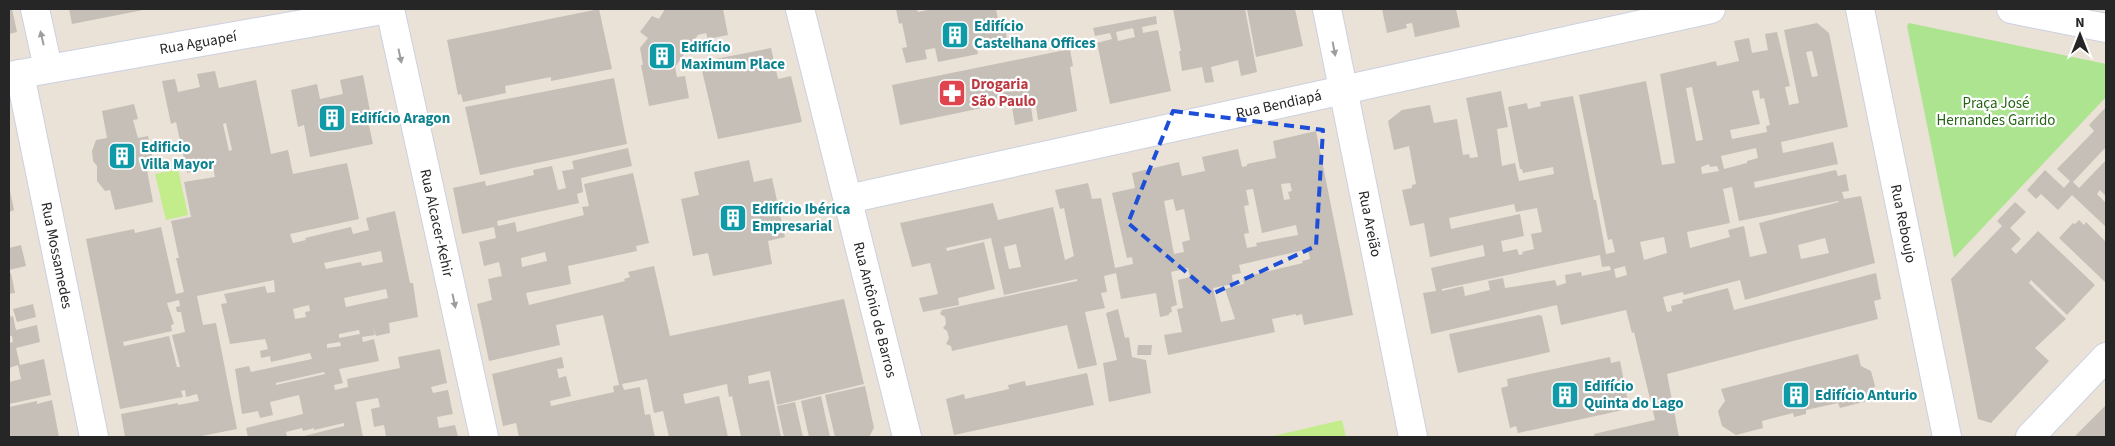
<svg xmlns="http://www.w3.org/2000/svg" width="2115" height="446" viewBox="0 0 2115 446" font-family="'Source Sans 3',sans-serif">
<rect width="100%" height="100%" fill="#eae2d7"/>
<!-- green -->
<path fill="#ace490" d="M1909 23 2106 64V97L1954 258 1907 26Z"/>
<!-- pitch -->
<path fill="#c3ec8a" d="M178 169 188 215 166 220 155 174Z
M1342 420 1346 437H1269Z"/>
<!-- building -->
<path fill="#c5bfb7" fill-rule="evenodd" d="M9 9H12L17 32 9 34Z
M69 9H143V10L72 24Z
M599 9 612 69 551 81V77L505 86 506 93 463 102 461 94 458 95 447 40Z
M665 9H723L728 35 708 39 706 33 698 35 675 67 677 77 685 76 689 98 649 106 641 65H643L640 48 648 38 640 32 652 16 659 19Z
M896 9H917L918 12 932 9H996L1000 30 1005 29 1008 44 987 49 985 39 975 41 978 54 938 62 935 48 925 50 927 59 906 63 902 48 907 47 902 23 899 24Z
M1173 9H1245L1257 72 1241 76 1238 60 1211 67 1214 82 1205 83 1202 67 1182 71 1179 51H1181Z
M1247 9H1295L1303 46 1256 57Z
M1382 9H1456L1460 27 1415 37 1412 23 1406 24 1407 28 1387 33Z
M1156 16 1157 24 1142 27 1143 33 1158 30 1171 91 1110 104 1097 43 1112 39 1110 33 1095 36 1093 28ZM1133 28 1135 37 1118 41 1116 32Z
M1817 23 1829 33 1848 127 1781 142 1783 153 1833 142 1838 164 1754 182 1755 188 1836 170 1838 176 1846 174 1849 191 1842 192 1844 199 1861 196 1875 263 1745 300 1740 280 1684 295 1683 292 1663 297 1667 312 1672 311 1671 306 1683 303 1682 300 1728 288 1734 310 1876 273 1881 299 1874 301 1878 319 1667 374 1679 437H1595L1594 434 1655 420 1634 332 1632 333 1626 310 1561 325 1557 305 1431 334 1423 293 1436 291 1431 268 1485 256 1483 245 1430 257 1424 223 1410 226 1402 190 1412 188V185L1416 184 1409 146 1394 150 1388 121 1402 110 1430 105 1434 123 1457 119 1463 155 1469 154 1470 158 1478 157 1466 98 1501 91 1508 127 1497 129 1502 166 1515 163 1519 181 1554 174 1553 167 1523 173 1522 169H1520L1508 107 1527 103 1528 109 1541 106 1540 102 1573 96 1594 200H1596L1606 254 1615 252 1612 239 1608 240 1579 95 1646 81 1662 165 1675 163 1660 74 1716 61 1717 66 1739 61 1734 41 1749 38 1752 53 1768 50 1765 34 1777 32 1790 86 1785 87 1789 105 1799 103 1784 30ZM1812 51 1818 76 1812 77 1806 52ZM1692 87 1703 140 1696 141 1686 88ZM1759 90 1760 99 1764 98 1770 125 1766 126 1767 132 1732 139 1730 130 1760 124 1752 91ZM1756 148 1758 158 1747 161V163L1724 169 1721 156ZM1709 164 1710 167 1717 166 1719 171 1702 174 1701 167ZM1732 187 1739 221 1838 201 1839 202 1759 223 1767 253 1750 257 1744 226 1728 230 1730 237 1690 248 1687 232 1730 223 1723 189ZM1514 204 1516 212 1537 208 1542 232 1531 234 1534 249 1522 252 1523 254 1519 255 1517 249 1503 252 1501 241 1524 236 1520 214 1451 229 1449 218ZM1664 237 1667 253 1644 260 1640 242ZM1825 238 1829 253 1801 259 1798 245ZM1600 255 1602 267 1610 266 1611 270 1582 276 1581 272 1565 275 1566 283 1557 286 1555 280 1505 288 1503 278 1488 281 1490 290 1465 296 1463 286 1442 291V289ZM1625 266 1627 275 1616 278 1614 269Z
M771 48 778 79 791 76 802 122 718 139 700 62Z
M1070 49 1073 66 1070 67 1077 111 1038 120 1035 98 1030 99 1033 121 1015 125 1011 102 900 125 892 85Z
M215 71 219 88 256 80 271 154 288 150 293 174 347 163 359 219 290 234 293 243 306 240 305 238 351 227 353 234 369 230 366 218 395 211 410 283H413L418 317 389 323 390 333 376 336 373 327 375 335 362 337 363 342 374 339 379 361 339 369 343 383 334 385 335 390 348 387 347 379 400 368 398 357 440 349 447 383 431 387 433 393 448 390 453 414 437 417 439 428 455 425 458 437H386L384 425 374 427 371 409 380 407 378 398 356 402 363 437H300L344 426V423L314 430V428L303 431 302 428 286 432 287 437H248L246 428 303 414 299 395 270 402 273 415 260 418 258 411 242 414 235 369 249 366 251 372 312 359 310 353 271 362 270 356 261 358 260 351 268 349 265 339 230 344 221 304 227 303 224 294 265 286 267 293 275 292 274 280 197 296 203 325 216 323 237 429 197 437H125L121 414 178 403V405L199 401 197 394 186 397 185 390 181 391 183 397 120 409 86 239 134 229 135 233 161 227 176 294 184 292 176 258H179L171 221 191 217 184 182 215 177 213 167 187 173 176 122 171 124 162 81 175 79 178 92 192 89 200 87 197 74ZM226 123 232 150 229 151 223 124ZM381 251 383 262 362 266 361 262 326 269 324 263ZM386 289 388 298 346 307 344 298ZM179 300 180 306 176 307 177 312H181L185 332 172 335 180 367H177L169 336 124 346 123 342 172 331 171 325 174 324 167 303ZM309 305 310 311 305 312 306 317 295 319 293 309ZM359 330 360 334 339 338V334ZM340 342 341 346 327 348V344ZM324 372 325 374 276 385V383Z
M363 75 370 111H366L373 144 310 157 304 125 298 127 291 90 317 84 320 99 343 94 340 80Z
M614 78 627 144 480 175 465 107Z
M134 104 138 119 133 120 138 138 148 136 155 169 147 170 153 202 115 210 110 190 105 191 97 181V166L93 161 92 151 96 140 107 138 102 111Z
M2106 107V147L2073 182 2079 188 2106 160V196L2100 190 2097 194 2106 203V227L2072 195 2058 210 2041 194 2036 199 2027 190 2045 170 2064 188 2070 181 2057 169 2094 131 2089 125Z
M1316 131 1353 315 1304 325 1302 314 1296 316V314L1272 319 1275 332 1168 355 1164 335 1182 332 1177 309 1183 308 1178 280 1190 277 1188 268 1171 272 1177 305 1171 307 1172 312 1169 313V315L1160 317 1156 293 1121 299 1116 273 1104 276 1107 292 1101 293 1105 308 1085 312 1097 365 1078 369 1067 325 952 351 951 346 946 344 949 338 947 331 943 328 946 324 945 317 940 314 942 310 1077 281V279L1004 295 991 238 946 248 947 251 984 242 995 289 958 298 959 305 923 312 919 298 938 294 930 263 912 267 900 223 993 203 998 220 1053 207 1065 260 1074 256 1064 208 1060 209 1055 190 1088 183 1092 199 1101 198 1115 268 1133 264 1132 257 1127 258 1112 193 1135 188 1132 173 1179 162 1182 176 1205 171 1202 157 1238 149 1242 167 1247 166V164L1276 158 1273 141ZM1290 183 1292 191 1288 192 1290 199 1284 200 1281 184ZM1253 189 1262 233 1296 225 1298 235 1256 243 1257 246 1247 248 1244 234 1249 233 1244 206 1249 205 1246 190ZM1173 199 1176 211 1184 209 1190 240 1182 242 1184 252 1174 254 1164 201ZM1016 244 1021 267 1009 269 1004 247ZM1308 249 1310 259 1302 261 1303 263 1243 277 1244 284 1225 289 1235 319 1221 322 1213 288 1233 284 1232 275 1241 273 1239 265Z
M628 148 632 166 581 178 583 192 577 194 579 203 497 221 498 226 515 222 517 232 584 215 582 207 589 206 584 184 633 173 649 243 636 246 637 251 568 266 571 284 526 293 529 305 625 281 624 279 630 277 628 272 654 266 670 336 844 299 864 384 777 405 770 371 748 376 749 384 769 380 781 437H741L732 396 729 397 727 384 683 394 685 404 719 396 728 437H669L663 411 654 413 647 379 622 384 624 390 640 387 645 415 650 414 655 437H519L516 423 503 426 492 374 562 357 564 368 557 369 559 378 566 376 571 396 550 401 551 406 614 392 613 386 619 385 615 367 603 315 556 325 560 345 489 361 477 304 492 300 488 279 502 276 499 262 484 266 479 242 496 238 494 227 462 234 453 188 485 181 486 186 534 175 533 170 552 166 558 190 566 188 562 171 574 169 572 161ZM545 252 547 261 522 267 521 258Z
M749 160 754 182 772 178 785 237 768 241 772 264 713 276 708 253 693 256 681 199 699 195 694 172Z
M9 186 14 210 9 212Z
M2015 202 2026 212 2010 228 2021 239 2011 249 2016 254 2038 231 2095 285 2067 315 2031 280 2029 283 2066 319 2035 348 2049 361 1991 423 1978 419 1951 279 2002 226 1997 221Z
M2079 220 2084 225 2086 222 2106 242 2105 282 2059 238 2073 223 2075 224Z
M21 245 26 266 9 270V248Z
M9 273H11L15 293 9 294Z
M33 304 36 317 17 322 13 309Z
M1118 309 1125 338 1129 337 1132 357 1146 360 1151 393 1109 402 1103 363 1117 360 1106 313Z
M9 312 11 317 13 316 16 330 37 325 40 342 16 348 20 365 44 359 51 395 9 404V382L21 379 18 365 9 368V343L13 342 12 336H9Z
M1539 315 1542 316 1550 352 1458 373 1449 334Z
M1138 345H1152L1151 355H1137Z
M1858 354 1861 366 1871 371 1875 386 1867 401 1840 408 1838 403 1806 410V414L1794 417 1793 413 1762 421 1763 428 1736 435 1722 426 1718 411 1725 401 1721 389Z
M1610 357 1611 363 1620 361 1628 402 1621 403 1623 410 1518 433 1516 426 1510 428 1501 388 1508 386 1507 379Z
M1087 373 1094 405 954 435 946 399 964 394 965 399 1009 389 1008 385 1025 381 1026 386Z
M865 386 874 428 869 437H835L825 395Z
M821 396 830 437H809L801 401Z
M52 400 59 437H9V407L37 401V404Z
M795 402 803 437H784L777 406Z
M2106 405V436H2075Z"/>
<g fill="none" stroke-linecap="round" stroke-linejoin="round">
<!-- street casing -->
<g stroke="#ccd0e1" stroke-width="30">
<g id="street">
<path d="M35 9 48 68"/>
<path id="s1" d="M390 9 484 437"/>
<path id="s2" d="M1327 9 1413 437"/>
<path id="s3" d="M1860 9 1947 437"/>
<path d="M2011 9 2106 28"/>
<path id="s4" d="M20 74 94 437"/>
<path id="s5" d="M9 76 388 9"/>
<path id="s6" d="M848 199 1711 9"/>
</g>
</g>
<!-- secondary casing -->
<g stroke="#ccd0e1" stroke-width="30">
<g id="secondary">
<path id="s7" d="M800 9 907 437"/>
<path d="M2030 437 2106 357"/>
</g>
</g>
<!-- street -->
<use href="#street" stroke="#fff" stroke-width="28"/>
<!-- secondary -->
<use href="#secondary" stroke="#fff" stroke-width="28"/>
</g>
<!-- one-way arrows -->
<defs><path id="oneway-solid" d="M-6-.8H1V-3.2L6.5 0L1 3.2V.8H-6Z" transform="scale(1.25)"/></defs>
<g fill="#9d9d9d">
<use href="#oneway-solid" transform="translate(42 38) rotate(-103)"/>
<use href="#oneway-solid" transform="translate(1334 49) rotate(79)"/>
<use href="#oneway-solid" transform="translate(400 56) rotate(78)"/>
<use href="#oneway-solid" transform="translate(454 301) rotate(78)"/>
</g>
<!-- marked area -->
<path fill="none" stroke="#1d4ed8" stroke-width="4" stroke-dasharray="10 6" stroke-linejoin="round" d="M1173 111 1323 130 1316 246 1212 294 1128 223Z"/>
<!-- icons -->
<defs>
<g id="building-square" transform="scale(1.4375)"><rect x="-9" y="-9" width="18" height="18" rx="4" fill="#0f9aa8" stroke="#fff"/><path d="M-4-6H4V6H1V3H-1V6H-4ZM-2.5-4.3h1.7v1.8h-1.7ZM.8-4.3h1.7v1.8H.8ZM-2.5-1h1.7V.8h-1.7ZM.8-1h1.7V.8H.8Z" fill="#fff"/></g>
<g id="pharmacy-square" transform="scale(1.4375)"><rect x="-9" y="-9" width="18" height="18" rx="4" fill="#e0444e" stroke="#fff"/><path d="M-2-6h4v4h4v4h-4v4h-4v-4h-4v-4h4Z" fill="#fff"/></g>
</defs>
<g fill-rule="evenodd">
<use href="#building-square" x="955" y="35"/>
<use href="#building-square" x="662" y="56"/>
<use href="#pharmacy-square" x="952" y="93"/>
<use href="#building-square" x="332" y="118"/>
<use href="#building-square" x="122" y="156"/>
<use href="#building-square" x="733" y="218"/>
<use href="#building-square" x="1565" y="395"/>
<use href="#building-square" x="1796" y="395"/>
</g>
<g text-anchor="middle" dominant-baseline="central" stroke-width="4.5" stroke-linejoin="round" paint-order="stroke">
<!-- culture labels -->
<g font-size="15" font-weight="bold" fill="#0d838f" stroke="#fff" text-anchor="start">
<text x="974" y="26">Edifício<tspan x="974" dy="17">Castelhana Offices</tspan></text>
<text x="681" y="47">Edifício<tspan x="681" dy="17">Maximum Place</tspan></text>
<text x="351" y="118">Edifício Aragon</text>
<text x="141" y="147">Edificio<tspan x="141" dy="17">Villa Mayor</tspan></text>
<text x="752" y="209">Edifício Ibérica<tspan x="752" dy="17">Empresarial</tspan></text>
<text x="1584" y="386">Edifício<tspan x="1584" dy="17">Quinta do Lago</tspan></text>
<text x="1815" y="395">Edifício Anturio</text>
</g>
<!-- street labels -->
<g font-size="15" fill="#262626" stroke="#fff">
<text stroke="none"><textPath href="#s5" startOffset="192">Rua Aguapeí</textPath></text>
<text stroke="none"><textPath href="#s6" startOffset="441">Rua Bendiapá</textPath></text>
<text stroke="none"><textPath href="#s1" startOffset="219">Rua Alcacer-Kehir</textPath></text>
<text stroke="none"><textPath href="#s2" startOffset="219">Rua Areião</textPath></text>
<text stroke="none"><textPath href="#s3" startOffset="219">Rua Reboujo</textPath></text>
<text stroke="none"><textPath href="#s4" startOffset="185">Rua Mossamedes</textPath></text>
<text stroke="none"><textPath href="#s7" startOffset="310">Rua Antônio de Barros</textPath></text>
</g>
<!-- health labels -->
<g font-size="15" font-weight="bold" fill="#be3a42" stroke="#fff" text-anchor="start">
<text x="971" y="84">Drogaria<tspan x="971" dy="17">São Paulo</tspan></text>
</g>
<!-- park labels -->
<g font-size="15" fill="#266416" stroke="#fff">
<text x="1996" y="103">Praça José<tspan x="1996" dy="17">Hernandes Garrido</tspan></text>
</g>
</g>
<!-- border -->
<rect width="2115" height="446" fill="none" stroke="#262626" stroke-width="20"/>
<!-- north arrow -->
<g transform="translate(2080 35)" stroke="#ffffff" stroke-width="4" paint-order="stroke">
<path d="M0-4L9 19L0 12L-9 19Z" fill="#262626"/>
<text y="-8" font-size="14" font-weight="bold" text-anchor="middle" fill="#262626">N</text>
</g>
</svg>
